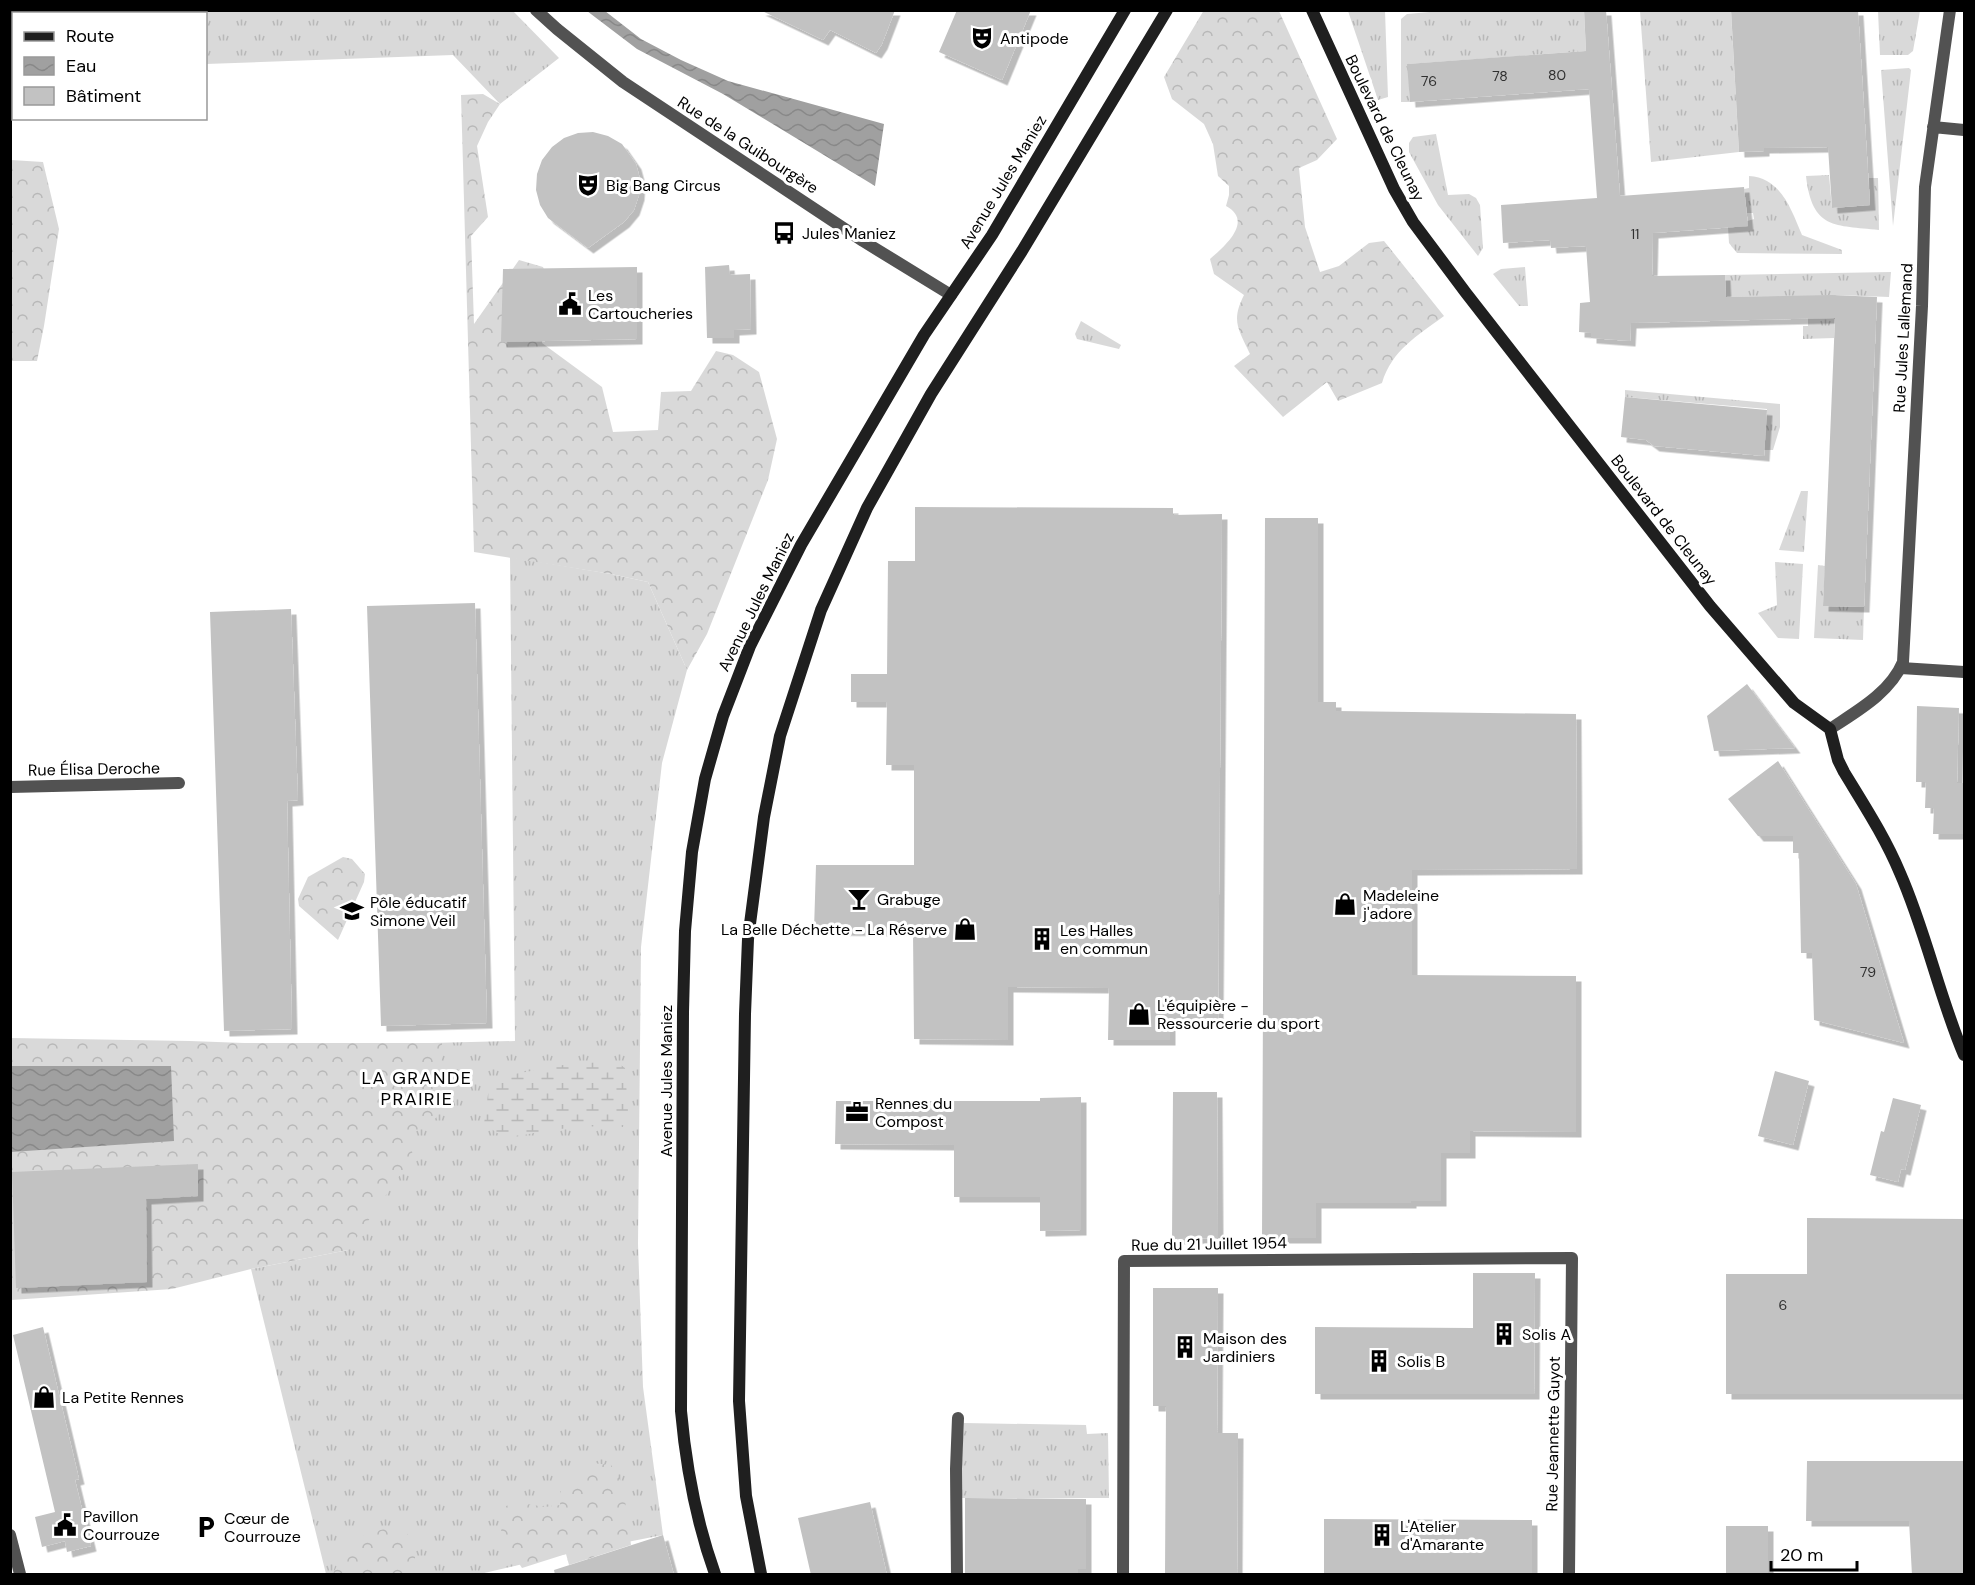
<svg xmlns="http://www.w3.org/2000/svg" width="1975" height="1585" viewBox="0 0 1975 1585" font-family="'DM Sans',sans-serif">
<defs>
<pattern id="grass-tufts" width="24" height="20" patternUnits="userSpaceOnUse" patternTransform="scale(1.5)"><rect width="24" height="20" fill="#d9d9d9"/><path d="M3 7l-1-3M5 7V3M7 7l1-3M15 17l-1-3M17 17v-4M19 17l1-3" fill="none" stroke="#b8b8b8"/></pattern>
<pattern id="forest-crowns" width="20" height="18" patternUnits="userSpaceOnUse" patternTransform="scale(1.5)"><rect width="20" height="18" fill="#d9d9d9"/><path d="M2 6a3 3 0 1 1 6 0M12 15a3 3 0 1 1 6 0" fill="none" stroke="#b8b8b8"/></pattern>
<pattern id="wetland-marsh" width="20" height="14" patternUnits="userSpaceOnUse" patternTransform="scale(1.5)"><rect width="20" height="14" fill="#d9d9d9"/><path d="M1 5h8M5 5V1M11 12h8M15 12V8" fill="none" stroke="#b8b8b8"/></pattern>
<pattern id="water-waves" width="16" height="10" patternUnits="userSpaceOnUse" patternTransform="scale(1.5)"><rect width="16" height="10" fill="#a0a0a0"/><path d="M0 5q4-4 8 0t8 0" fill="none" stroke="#888"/></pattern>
<filter id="shadow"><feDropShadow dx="5.5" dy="5.5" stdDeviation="0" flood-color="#0004"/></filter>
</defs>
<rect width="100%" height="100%" fill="#fff"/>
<!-- grass -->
<path fill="url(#grass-tufts)" d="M1452 10 1584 11 1586 51 1408 64 1410 102H1401V19L1407 14Z
M10 11H513L559 58 500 104 453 55 206 64V14H14L13 71H11Z
M1348 11H1385L1388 97 1378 100Z
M1640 11H1731L1739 152 1651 162Z
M1878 11H1920L1913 51 1908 55H1880Z
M1909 68 1911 70 1893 226 1881 70Z
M1436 134 1448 195 1469 194 1476 198 1480 205 1483 248 1478 256 1438 205 1409 152V143L1413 137Z
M1829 175 1832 208 1870 205 1869 178H1878L1879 230C1835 225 1812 230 1806 176Z
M1749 176C1781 178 1791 209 1802 235L1842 250V254L1737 253 1729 243 1728 227 1754 219 1753 213H1747L1744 189 1749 188Z
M1525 267 1528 306H1519L1493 274 1501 269Z
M1891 272 1889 297 1836 295 1834 338 1803 339V326H1808V296L1726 297 1725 275Z
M1081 321 1121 345 1119 349 1077 339 1075 334Z
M1625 390 1780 404V427L1773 450H1764L1767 409 1625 397Z
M1801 491H1808L1804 552 1779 550Z
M510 557 611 574 648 582 687 670 662 763 641 947 638 1244 643 1387 663 1535 566 1554 480 1574H326L251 1269 348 1250 244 1043 393 1044 515 1041Z
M1775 562 1803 564 1799 639 1778 638 1758 613 1777 605Z
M1818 565 1825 566 1823 606 1864 607 1863 640 1814 638Z
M964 1423 1086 1425 1087 1434 1108 1433 1109 1498H959Z"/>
<!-- forest -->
<path fill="url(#forest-crowns)" d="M1204 10 1279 11 1337 139 1317 160 1299 168 1305 227 1320 272 1339 266 1369 243 1384 241 1444 316C1417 336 1392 350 1382 383L1338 401 1327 382 1283 417 1234 366 1250 354C1238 328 1231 321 1244 295L1214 274 1210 259C1225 246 1254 221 1226 206L1229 195V186L1218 176 1213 144 1204 124 1172 99 1164 77Z
M483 94 500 104 488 122 477 146 488 217 471 236 474 324 519 260 543 267 549 282 542 343 602 387 613 432 658 430 661 392 691 391 716 351 733 355 759 372 777 439 768 480 707 634 687 670 648 582 611 574 474 552 461 95Z
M11 160 43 162 59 229 44 326 37 361H11Z
M343 857 352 859 365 874 364 882 338 940 299 906 298 899 308 877Z
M11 1038 190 1041 244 1043H442C442 1053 440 1063 441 1072 442 1077 444 1081 445 1086 446 1114 433 1126 408 1133L413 1156 348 1250 251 1269 172 1289 11 1300Z
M592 1463 611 1465 623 1485 631 1545 569 1565 566 1554 522 1568 501 1536 502 1508 515 1502 545 1507 560 1505 561 1490Z
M384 1529 405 1531 415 1544V1574H333L347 1544 366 1534Z"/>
<!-- wetland -->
<path fill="url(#wetland-marsh)" d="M615 1061 625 1068 628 1112 623 1127C584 1124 544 1130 506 1139L484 1124 489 1087 504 1076 563 1065Z"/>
<!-- water -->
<path fill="url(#water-waves)" d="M587 11H605L641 39 681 60 728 81 884 124 875 186 723 94 637 49Z
M11 1066H171L174 1141 11 1152Z"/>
<!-- building -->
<path fill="#c2c2c2" filter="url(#shadow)" d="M760 10H895L882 44 876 53 830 30 823 40Z
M957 10H1031L1002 80 939 52Z
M1584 10H1606L1620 196 1744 187 1748 226 1653 233 1652 276 1725 275 1726 297 1833 295 1877 297 1864 607 1823 606 1835 318 1631 323 1630 341 1591 338V333L1579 332 1580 303 1590 302 1586 246 1551 248 1550 240 1503 243 1501 205 1597 198 1589 89 1410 102 1407 64 1586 51Z
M1731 10H1858L1870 205 1832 208 1828 147 1764 148V151L1739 152Z
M593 132 608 136 622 144 636 164 640 179 639 195 634 210 624 222 588 248 548 218 540 205 536 190 537 174 542 160 552 147 564 138 578 133Z
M729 265 730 275 750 274 751 329 734 330V338H707L705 267Z
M637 267V339L501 342 503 269Z
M1625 397 1767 410 1764 456 1654 446 1646 440 1621 437Z
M915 507 1173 508V515L1222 514 1218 1023 1170 1024V1040H1108L1109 988 1008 987V1040L914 1039 913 931 814 930 816 865H914V765H886L887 702H851V674H887L888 561H915Z
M1265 518H1318V702H1336V711L1576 714 1577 869 1412 870V975L1576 976V1132L1470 1131V1153H1441V1201H1411V1203H1316V1238H1262Z
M475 603 487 1023 381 1026 367 606Z
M291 609 298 800 287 801 292 1029 224 1031 210 612Z
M1747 684 1795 748 1714 751 1707 716Z
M1917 706 1959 708 1957 783H1965V834H1933L1934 808H1925L1926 782H1916Z
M1778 761 1856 884 1904 1043 1814 1020 1812 953H1801L1799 853H1793V836H1758L1728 799Z
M1775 1071 1809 1081 1793 1145 1758 1136Z
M1173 1092H1217L1218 1238 1172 1239Z
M1081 1097V1230L1040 1231V1197H954V1145L835 1144 836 1101H1040V1098Z
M1893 1098 1921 1105 1905 1170 1901 1169 1898 1182 1870 1175 1881 1131 1884 1132Z
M198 1164V1196L146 1199 147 1282 16 1288 12 1172Z
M1807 1218 1965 1219V1394H1726V1274H1807Z
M1473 1273H1535L1534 1394H1315V1327L1473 1328Z
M1153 1288H1218L1217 1433H1238L1237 1575H1165L1166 1406H1153Z
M43 1327 79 1479 75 1480 91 1546 67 1552 65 1541 42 1547 35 1517 55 1512 13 1335Z
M1807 1461H1965V1575H1912L1909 1521H1806Z
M965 1498 1086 1499V1569H1078V1575H965Z
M870 1502 887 1575H811L798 1518Z
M1324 1519 1532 1520V1575L1324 1573Z
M1726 1526H1768V1575H1726Z
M663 1535 674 1575H555L554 1570Z"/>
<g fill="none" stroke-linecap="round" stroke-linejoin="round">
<!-- street -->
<path stroke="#525252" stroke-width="12" d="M536 10 557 29 623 82 863 241 951 295
M1933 127 1964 130
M1901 668 1964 672
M1830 729C1857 711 1890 693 1903 662L1922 306 1925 187 1950 10
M10 787 179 783
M10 1535 20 1574
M957 1574 956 1469 958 1418
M1123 1574 1124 1261 1572 1258 1569 1574"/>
<!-- secondary -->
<path stroke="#1f1f1f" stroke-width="12" d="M1312 10 1394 189 1413 222 1466 293 1710 606 1794 703 1830 729 1838 760 1844 772C1864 805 1885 837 1900 873 1926 932 1939 996 1964 1055
M715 1574C696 1521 686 1467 681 1411L683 1012 685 931 692 852 705 779 723 716 750 646 801 545 924 335 992 235 1125 10
M761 1574 746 1496 739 1401 745 1014 748 939 764 817 780 736 821 610 867 508 931 394 1022 251 1167 10"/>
</g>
<!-- icons -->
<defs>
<g id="theatre-bare" transform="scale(1.8)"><path d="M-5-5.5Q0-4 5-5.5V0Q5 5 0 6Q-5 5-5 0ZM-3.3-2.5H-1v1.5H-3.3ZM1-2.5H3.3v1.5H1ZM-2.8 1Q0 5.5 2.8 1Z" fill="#000" stroke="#fff" stroke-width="2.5" paint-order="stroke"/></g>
<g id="bus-bare" transform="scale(1.8)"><path d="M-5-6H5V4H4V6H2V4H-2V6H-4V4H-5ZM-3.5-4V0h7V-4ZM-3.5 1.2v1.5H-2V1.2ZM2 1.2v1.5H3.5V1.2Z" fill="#000" stroke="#fff" stroke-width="2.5" paint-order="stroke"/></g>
<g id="civic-bare" transform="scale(1.8)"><path d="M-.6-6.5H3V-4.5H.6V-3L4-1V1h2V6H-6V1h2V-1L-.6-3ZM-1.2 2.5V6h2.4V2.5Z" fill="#000" stroke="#fff" stroke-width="2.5" paint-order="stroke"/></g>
<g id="bar-bare" transform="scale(1.8)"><path d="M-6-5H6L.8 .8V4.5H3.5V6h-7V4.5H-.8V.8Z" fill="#000" stroke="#fff" stroke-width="2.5" paint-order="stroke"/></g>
<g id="shop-bare" transform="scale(1.8)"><path d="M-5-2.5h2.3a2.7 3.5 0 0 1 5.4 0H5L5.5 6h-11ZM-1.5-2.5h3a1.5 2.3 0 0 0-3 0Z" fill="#000" stroke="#fff" stroke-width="2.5" paint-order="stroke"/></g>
<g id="school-bare" transform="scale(1.8)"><path d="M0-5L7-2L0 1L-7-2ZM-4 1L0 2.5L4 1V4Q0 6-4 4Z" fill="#000" stroke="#fff" stroke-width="2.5" paint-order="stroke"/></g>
<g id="building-bare" transform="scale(1.8)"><path d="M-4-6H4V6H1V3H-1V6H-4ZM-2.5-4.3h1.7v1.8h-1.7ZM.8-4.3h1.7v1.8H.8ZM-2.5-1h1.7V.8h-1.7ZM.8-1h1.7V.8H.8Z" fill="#000" stroke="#fff" stroke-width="2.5" paint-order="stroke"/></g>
<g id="office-bare" transform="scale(1.8)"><path d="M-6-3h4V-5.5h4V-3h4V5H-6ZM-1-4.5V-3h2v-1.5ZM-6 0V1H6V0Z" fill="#000" stroke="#fff" stroke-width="2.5" paint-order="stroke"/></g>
<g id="parking-bare" transform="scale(1.8)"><path d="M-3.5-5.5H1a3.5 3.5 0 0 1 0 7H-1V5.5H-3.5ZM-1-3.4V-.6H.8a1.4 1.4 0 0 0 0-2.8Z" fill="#000" stroke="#fff" stroke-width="2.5" paint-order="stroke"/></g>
</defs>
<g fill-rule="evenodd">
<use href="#theatre-bare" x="982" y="38"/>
<use href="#theatre-bare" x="588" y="185"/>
<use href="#bus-bare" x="784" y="233"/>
<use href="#civic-bare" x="570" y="304"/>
<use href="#bar-bare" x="859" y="899"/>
<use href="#shop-bare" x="1345" y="904"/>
<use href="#school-bare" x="352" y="911"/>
<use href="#shop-bare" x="965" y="929"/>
<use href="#building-bare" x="1042" y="939"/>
<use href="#shop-bare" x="1139" y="1014"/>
<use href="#office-bare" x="857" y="1112"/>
<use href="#building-bare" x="1504" y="1334"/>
<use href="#building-bare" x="1185" y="1347"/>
<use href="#building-bare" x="1379" y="1361"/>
<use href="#shop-bare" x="44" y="1397"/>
<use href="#civic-bare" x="65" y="1525"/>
<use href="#parking-bare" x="206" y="1527"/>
<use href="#building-bare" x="1382" y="1535"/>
</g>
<g text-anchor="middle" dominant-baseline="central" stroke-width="6" stroke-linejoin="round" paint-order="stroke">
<!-- number labels -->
<g font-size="14" fill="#303030">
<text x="1557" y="75">80</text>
<text x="1500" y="76">78</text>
<text x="1429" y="81">76</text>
<text x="1635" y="234">11</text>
<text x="1868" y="972">79</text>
<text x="1783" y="1305">6</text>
</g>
<!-- poi labels -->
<g font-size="16" fill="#000" stroke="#fff" text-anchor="start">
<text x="1000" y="38">Antipode</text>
<text x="606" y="185">Big Bang Circus</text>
<text x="802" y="233">Jules Maniez</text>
<text x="588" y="295">Les<tspan x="588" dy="18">Cartoucheries</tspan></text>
<text x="1363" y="895">Madeleine<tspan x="1363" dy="18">j'adore</tspan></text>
<text x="877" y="899">Grabuge</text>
<text x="370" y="902">Pôle éducatif<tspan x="370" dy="18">Simone Veil</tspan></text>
<text x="947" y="929" text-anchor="end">La Belle Déchette - La Réserve</text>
<text x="1060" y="930">Les Halles<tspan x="1060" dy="18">en commun</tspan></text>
<text x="1157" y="1005">L'équipière -<tspan x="1157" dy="18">Ressourcerie du sport</tspan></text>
<text x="875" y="1103">Rennes du<tspan x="875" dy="18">Compost</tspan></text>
<text x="1522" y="1334">Solis A</text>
<text x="1203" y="1338">Maison des<tspan x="1203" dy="18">Jardiniers</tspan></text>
<text x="1397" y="1361">Solis B</text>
<text x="62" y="1397">La Petite Rennes</text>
<text x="83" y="1516">Pavillon<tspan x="83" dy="18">Courrouze</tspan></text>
<text x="224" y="1518">Cœur de<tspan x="224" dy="18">Courrouze</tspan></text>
<text x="1400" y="1526">L'Atelier<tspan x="1400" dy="18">d'Amarante</tspan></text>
</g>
<!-- street labels -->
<g font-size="16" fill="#000" stroke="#fff">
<text transform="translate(1385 128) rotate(64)">Boulevard de Cleunay</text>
<text transform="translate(748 145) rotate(33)">Rue de la Guibourgère</text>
<text transform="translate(1003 182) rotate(-59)">Avenue Jules Maniez</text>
<text transform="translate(1903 338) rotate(-87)">Rue Jules Lallemand</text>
<text transform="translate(1664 520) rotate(52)">Boulevard de Cleunay</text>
<text transform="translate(756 602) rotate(-64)">Avenue Jules Maniez</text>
<text transform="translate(94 769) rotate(-1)">Rue Élisa Deroche</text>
<text transform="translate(666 1081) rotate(-90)">Avenue Jules Maniez</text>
<text transform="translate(1209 1244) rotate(-1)">Rue du 21 Juillet 1954</text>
<text transform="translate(1553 1434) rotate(-89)">Rue Jeannette Guyot</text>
</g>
<!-- neighbourhood labels -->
<g font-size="18" letter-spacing="1.5" fill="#000" stroke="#fff">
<text x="417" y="1078">LA GRANDE<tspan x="417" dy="21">PRAIRIE</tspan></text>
</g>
</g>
<!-- border -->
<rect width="1975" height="1585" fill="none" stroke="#000000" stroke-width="24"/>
<!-- legend -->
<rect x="12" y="12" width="195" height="108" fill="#ffffff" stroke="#999999" stroke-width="1.5"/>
<rect x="24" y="32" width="30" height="9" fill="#1f1f1f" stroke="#999999" stroke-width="1.5"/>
<text x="66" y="42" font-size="18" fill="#000000">Route</text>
<rect x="24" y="57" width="30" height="18" fill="url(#water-waves)" stroke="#999999" stroke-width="1.5"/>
<text x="66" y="72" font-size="18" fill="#000000">Eau</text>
<rect x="24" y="87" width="30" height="18" fill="#c2c2c2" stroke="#999999" stroke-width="1.5"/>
<text x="66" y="102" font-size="18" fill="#000000">Bâtiment</text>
<!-- scale -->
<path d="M1771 1561v9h86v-9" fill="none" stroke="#000000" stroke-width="3"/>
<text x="1780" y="1561" font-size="18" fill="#000000" stroke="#ffffff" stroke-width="4.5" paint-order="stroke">20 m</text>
</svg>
